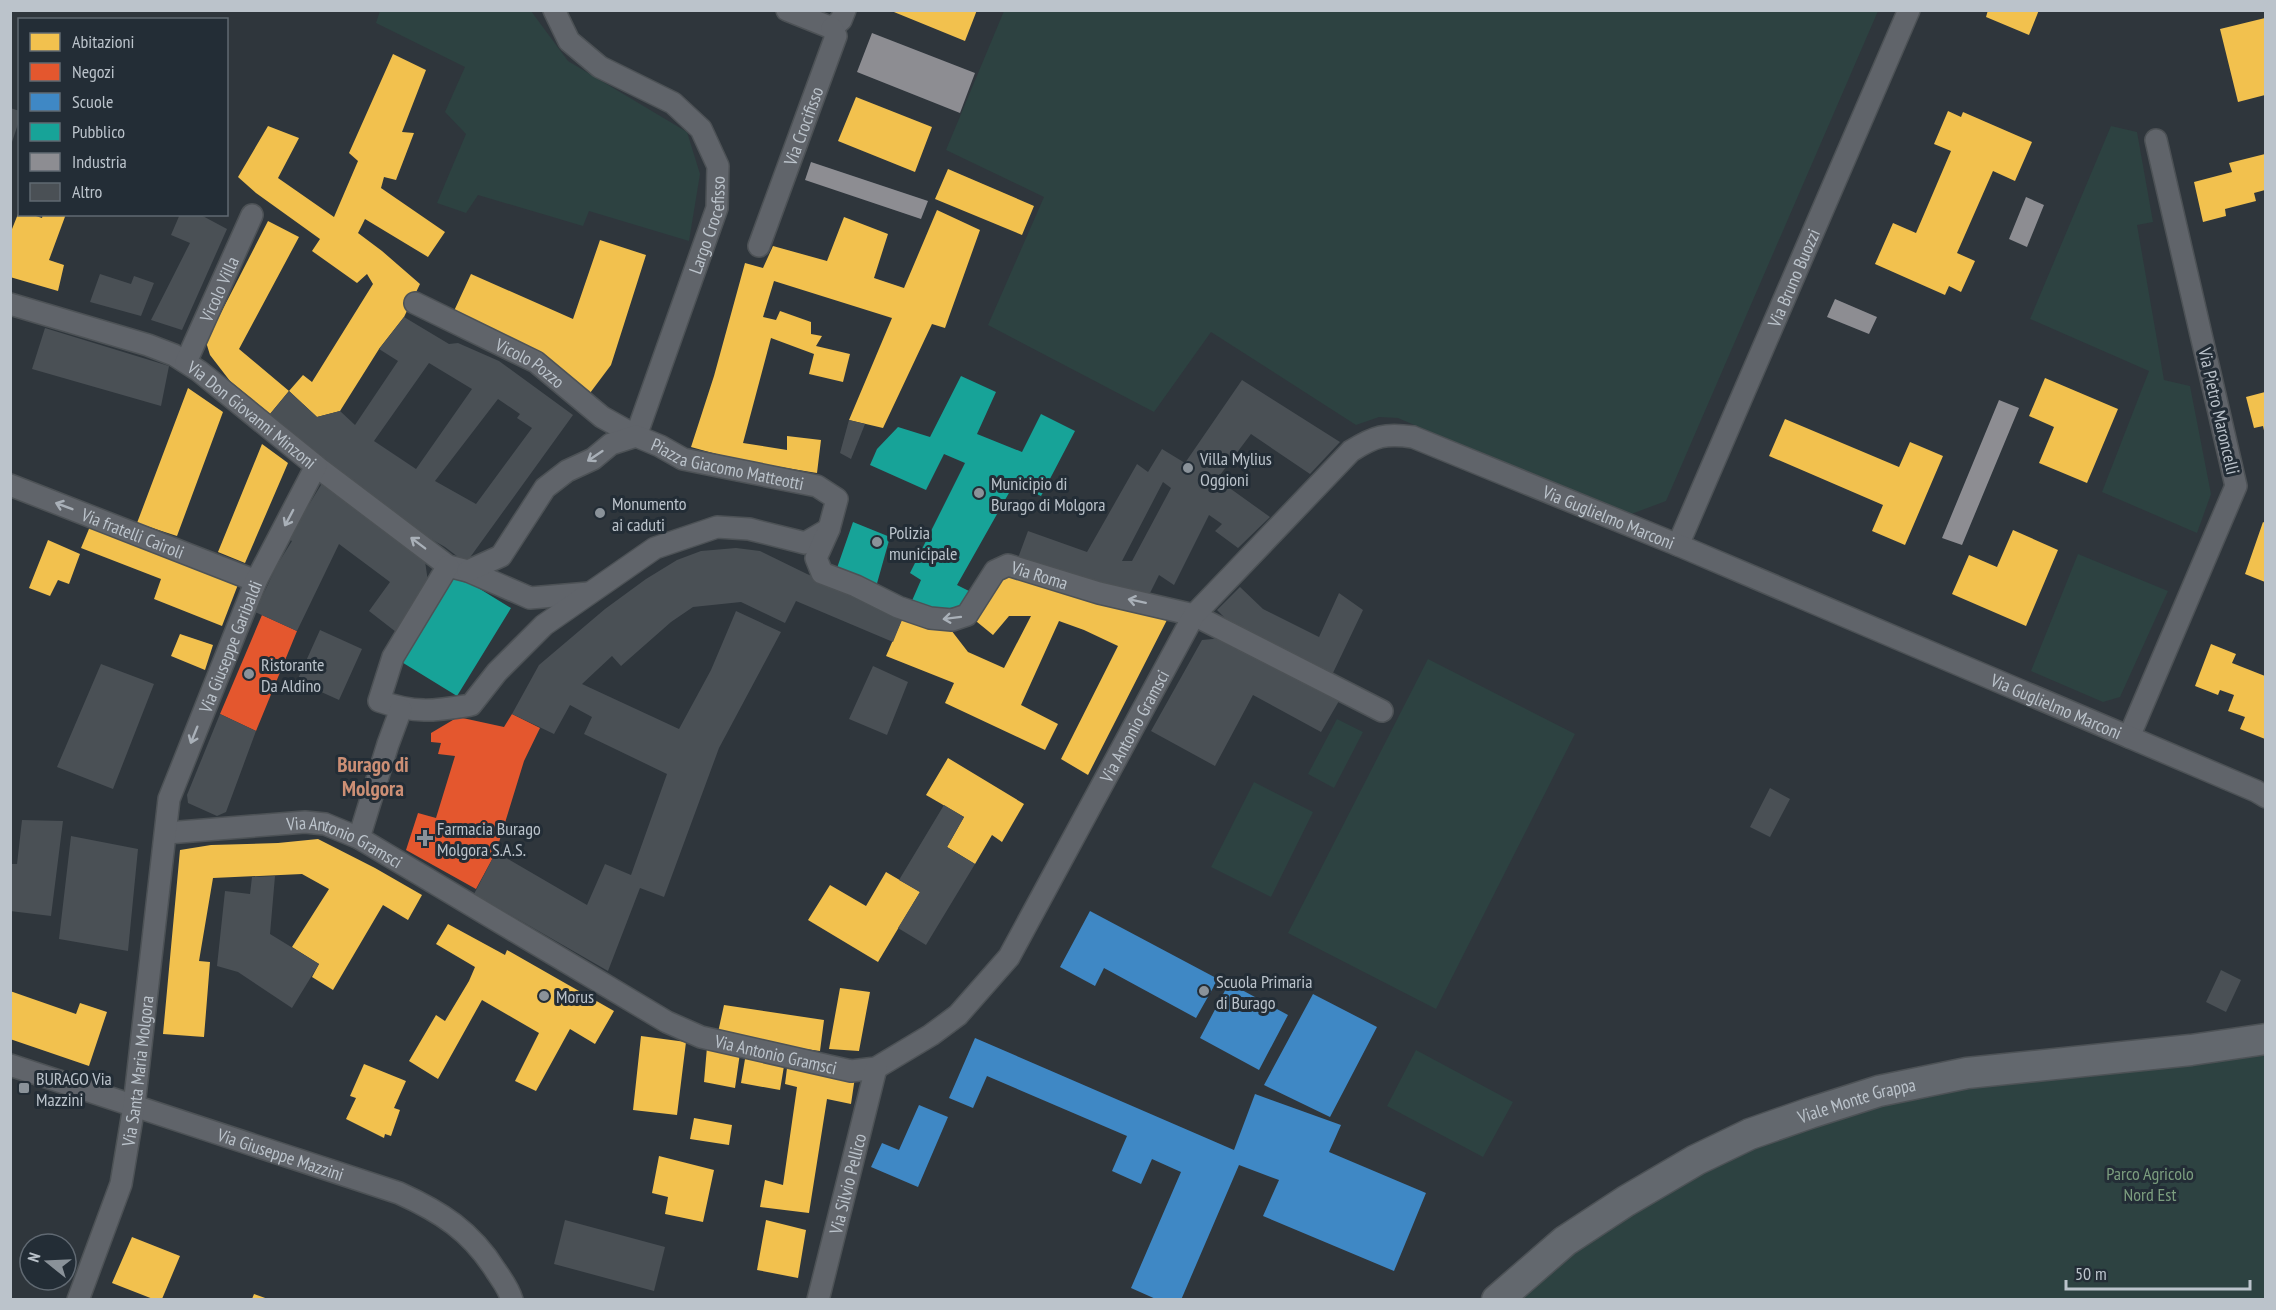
<svg xmlns="http://www.w3.org/2000/svg" width="2276" height="1310" viewBox="0 0 2276 1310" font-family="'PT Sans Narrow',sans-serif">
<rect width="100%" height="100%" fill="#2f363c"/>
<!-- green -->
<path fill="#2d4241" d="M380 11H531L568 61 687 132 700 174 689 241 589 211 583 226 478 195 466 213 437 203 466 134 445 112 465 67 376 23Z
M1004 11H1878L1666 501 1626 516 1398 418 1379 417 1356 425 1211 332 1154 412 988 325 1044 197 946 150Z
M2111 126 2137 132 2153 222 2137 225 2164 380 2190 386 2211 494 2197 533 2102 492 2149 371 2030 319Z
M2078 554 2168 591 2120 697 2103 702 2031 671Z
M1428 659 1575 734 1436 1009 1288 933Z
M1337 719 1363 732 1334 788 1308 774Z
M1254 782 1313 812 1271 897 1211 867Z
M1416 1050 1513 1102 1483 1157 1387 1106Z
M2265 1051V1299L1510 1300 1522 1289 1673 1183 1838 1111 1946 1089 2126 1069 2208 1064Z"/>
<!-- homes -->
<path fill="#f2c14e" d="M889 10H977L965 41Z
M1988 10H2039L2029 35 1986 17Z
M2265 18V95L2238 102 2220 29Z
M393 54 426 70 402 132 414 133 396 180 384 177 381 188 445 232 428 257 365 219 358 233 382 251 420 284 404 317 379 349 340 411 317 417 289 391 303 375 312 382 373 284 367 274 357 283 312 251 320 239 256 193 238 177 268 126 299 138 278 178 334 217 358 161 349 153Z
M856 97 932 127 915 172 838 141Z
M1948 111 1961 117 1963 112 2032 142 2015 181 1993 171 1957 253 1975 261 1961 292 1949 286 1945 295 1875 264 1893 223 1916 233 1951 151 1934 144Z
M2265 154V190L2254 193 2256 201 2225 209 2226 216 2203 222 2194 182 2232 172 2229 163Z
M948 169 1034 206 1022 235 935 199Z
M937 210 980 230 945 328 932 324 883 428 849 420 892 318 774 281 763 317 776 320 780 311 811 322V334L822 336 816 346 850 354 843 382 809 374 814 354 771 338 743 443 787 450V436L821 440 817 473 738 460 691 447 714 376 745 263 763 268 773 246 827 261 844 217 888 234 874 278 904 288Z
M18 214H30L42 218 43 214H66L49 260 64 265 58 291 10 277V234Z
M268 221 299 237 239 349 289 391 270 414 230 381 210 355 206 342Z
M600 240 646 255 611 365 590 393 545 358 454 311 471 274 573 319Z
M2045 378 2118 409 2087 483 2039 463 2054 427 2029 416Z
M188 388 223 412 177 536 137 523Z
M2265 392V435L2263 426 2254 428 2246 397Z
M1785 419 1899 467 1910 442 1943 456 1905 545 1872 531 1883 505 1769 456Z
M262 444 288 463 245 563 218 552Z
M2263 522 2265 523V582L2245 574Z
M91 524 239 582 222 626 154 599 161 579 81 548Z
M2013 530 2058 550 2026 626 1952 594 1969 555 1997 567Z
M48 540 80 554 69 584 58 580 50 596 29 588Z
M1005 575 1168 618 1088 775 1061 759 1118 646 1084 630 1059 621 1021 705 1058 724 1045 750 945 703 954 683 886 656 904 615 951 630 968 652 1004 668 1031 616H1009L993 635 971 617Z
M180 634 213 645 205 670 171 656Z
M2211 644 2236 654 2232 663 2265 676V739L2240 729 2245 717 2228 711 2234 695 2220 690 2218 695 2195 686Z
M948 758 1024 804 1002 842 992 835 975 864 947 847 964 817 926 795Z
M318 839 375 868 422 895 408 920 383 905 333 990 312 977 319 964 292 947 329 889 302 874 213 878 199 961 210 962 204 1037 163 1034 180 850 211 845 278 843Z
M886 872 920 892 878 962 808 920 830 885 866 906Z
M448 924 505 955 507 950 614 1011 595 1044 570 1029 536 1091 515 1081 539 1033 482 1000 438 1079 409 1061 436 1015 445 1021 469 981 475 967 436 944Z
M840 988 870 992 859 1051 829 1049Z
M10 991 76 1014 80 1003 107 1012 89 1066 10 1039Z
M724 1005 824 1020 820 1051 717 1037Z
M641 1036 686 1042 677 1115 633 1110Z
M707 1047 740 1053 735 1088 704 1082Z
M746 1053 785 1060 780 1090 741 1083Z
M788 1060 855 1077 851 1104 827 1099 809 1213 760 1207 765 1180 783 1185 797 1087 785 1084Z
M364 1064 406 1081 394 1108 400 1110 391 1136 385 1134 384 1138 346 1119 356 1098 350 1096Z
M694 1118 732 1125 729 1145 690 1139Z
M659 1156 714 1170 703 1222 665 1214 668 1197 652 1193Z
M766 1220 806 1230 798 1278 757 1270Z
M132 1237 180 1256 162 1299H153L112 1283Z
M254 1294 268 1299H252Z"/>
<!-- shops -->
<path fill="#e4572e" d="M262 615 297 631 256 731 220 714Z
M512 714 540 728 524 761 496 852 476 889 406 850 418 813 436 818 455 756 438 754 441 743 431 742V733L458 717 504 727Z"/>
<!-- schools -->
<path fill="#3f88c5" d="M1090 911 1218 979 1196 1018 1104 968 1095 986 1060 967Z
M1229 983 1288 1015 1259 1070 1200 1038Z
M1313 994 1377 1027 1330 1117 1264 1085Z
M975 1038 1234 1150 1255 1094 1341 1125 1329 1152 1426 1193 1394 1271 1263 1216 1279 1180 1239 1165 1181 1300H1158L1131 1288 1181 1172 1152 1159 1141 1184 1112 1171 1127 1136 987 1076 973 1108 949 1098Z
M919 1105 948 1117 918 1187 871 1167 882 1143 899 1150Z"/>
<!-- public -->
<path fill="#17a398" d="M961 376 996 392 977 434 1022 452 1041 414 1075 431 1041 496 1014 484 957 585 971 592 965 606 953 612 911 603 921 580 910 573 965 463 944 454 926 490 870 465 877 449 898 427 930 437Z
M853 522 890 537 876 587 837 568Z
M454 573 511 608 457 696 400 661Z"/>
<!-- industry -->
<path fill="#8d8d92" d="M872 33 975 73 960 113 857 72Z
M811 162 928 201 921 219 805 180Z
M2026 197 2044 205 2027 247 2009 239Z
M1835 299 1877 317 1869 334 1827 317Z
M1999 400 2019 408 1962 545 1942 538Z"/>
<!-- building -->
<path fill="#4a5055" fill-rule="evenodd" d="M10 108 20 111V118L11 145Z
M180 214H199L227 229 182 330 151 320 190 243 171 235Z
M100 274 131 284 134 276 154 283 141 316 90 302Z
M404 317 449 344 458 343 499 361 573 415 466 563 445 547 403 523 331 471 270 414 289 391 317 417 340 411 355 425 398 361 379 349ZM429 363 472 389 416 469 374 441ZM498 399 520 414 517 418 532 428 476 504 435 481Z
M45 328 169 366 161 406 32 369Z
M1242 380 1340 442 1310 474 1251 434 1217 479 1270 517 1238 548 1215 531 1222 524 1209 515 1174 585 1159 575 1150 593 1124 589 1018 558 1028 531 1087 552 1137 464 1148 472 1162 449 1185 463ZM1163 482 1171 488 1132 561H1122Z
M849 420 865 424 851 459 840 453Z
M324 480 425 561 428 582 396 632 369 611 390 582 339 544 297 631 255 612 277 565 292 541 288 539Z
M736 548 760 551 807 574 904 615 893 642 796 601 785 623 741 602 693 607 671 622 621 666 612 656 582 684 679 729 711 670 736 611 781 632 719 748 664 897 640 888 608 971 474 894 496 852 587 905 605 864 631 875 667 774 584 734 592 717 570 705 554 734 512 714 539 665 605 609 646 579 677 560 701 551Z
M1240 587 1263 609 1319 637 1339 593 1363 610 1332 675 1231 624 1217 610Z
M320 630 362 649 339 700 297 681Z
M1223 638 1339 701 1321 732 1253 695 1215 766 1151 731 1202 640Z
M101 664 154 684 113 789 57 767Z
M873 666 908 682 887 735 849 719Z
M220 714 256 731 226 812 217 816 188 803 187 795Z
M1770 788 1790 799 1770 837 1750 827Z
M944 805 964 817 947 847 975 864 926 945 898 928 920 892 899 880Z
M22 820 63 821 51 916 10 911V864H17Z
M71 836 138 849 128 951 59 939Z
M275 876 270 934 319 964 292 1008 238 972 217 966 225 891 250 894 252 877Z
M2221 970 2241 980 2226 1012 2206 1002Z
M44 1095 54 1099 52 1105 42 1101Z
M565 1220 665 1247 654 1291 554 1264Z"/>
<g fill="none" stroke-linecap="round" stroke-linejoin="round">
<!-- street casing -->
<g stroke="#4d5256" stroke-width="24">
<g id="street">
<path d="M787 10 832 28"/>
<path d="M832 28 841 20 845 10"/>
<path id="s1" d="M759 246 836 36 832 28"/>
<path id="s2" d="M415 303 536 362 602 417 636 436 717 208 718 166 701 129 673 103 600 67 569 41 554 10"/>
<path id="s3" d="M10 304 148 345 174 355 199 371 316 466 448 566 468 571 530 598 589 593"/>
<path id="s4" d="M186 362 252 215"/>
<path id="s5" d="M10 485 256 581"/>
<path id="s6" d="M1678 545 1909 10"/>
<path d="M448 566 393 657 379 701C416 714 433 711 471 705L497 672 544 625 655 548 717 527 749 529 805 543 829 529"/>
<path id="s7" d="M468 571 501 556 545 488 567 471 593 459 611 444 636 436 660 446 683 459 817 486 837 499 829 529 816 558 822 573 856 586 898 607 930 618 952 620 967 615 995 571 1008 565 1099 593 1194 615 1382 711"/>
<path d="M2129 737 2236 486 2156 140"/>
<path id="s8" d="M167 833 305 822 325 824 359 838 667 1022 701 1037 851 1071 876 1068 931 1035 958 1015 1009 957 1194 615 1351 451C1375 436 1385 433 1413 437L1678 545 2256 791 2266 797"/>
<path d="M359 838 388 744 401 709"/>
<path id="s9" d="M10 1065 399 1193C441 1212 471 1231 496 1271 502 1280 509 1289 512 1300"/>
<path id="s10" d="M78 1300 121 1184 134 1106 169 799 256 581 316 466"/>
<path id="s11" d="M818 1300 876 1068"/>
</g>
</g>
<!-- secondary casing -->
<g stroke="#4d5256" stroke-width="33">
<g id="secondary">
<path id="s12" d="M1497 1300 1565 1241 1626 1201 1696 1160 1750 1134 1810 1113 1879 1091 1967 1073 2191 1050 2266 1039"/>
</g>
</g>
<!-- street -->
<use href="#street" stroke="#60646a" stroke-width="21"/>
<!-- secondary -->
<use href="#secondary" stroke="#63686e" stroke-width="30"/>
</g>
<!-- one-way arrows -->
<defs><path id="oneway-shaft" d="M-6 0H5M1.5-3L5.5 0L1.5 3" fill="none" stroke-width="1.6" stroke-linecap="round" stroke-linejoin="round" transform="scale(1.5)"/></defs>
<g stroke="#a9b0b8">
<use href="#oneway-shaft" transform="translate(595 456) rotate(146)"/>
<use href="#oneway-shaft" transform="translate(64 506) rotate(-159)"/>
<use href="#oneway-shaft" transform="translate(289 518) rotate(118)"/>
<use href="#oneway-shaft" transform="translate(418 543) rotate(-143)"/>
<use href="#oneway-shaft" transform="translate(1137 601) rotate(-168)"/>
<use href="#oneway-shaft" transform="translate(952 618) rotate(173)"/>
<use href="#oneway-shaft" transform="translate(194 735) rotate(112)"/>
</g>
<!-- markers -->
<g fill="#8a9299" stroke="#232d36" stroke-width="2">
<circle cx="1188" cy="468" r="6"/>
<circle cx="979" cy="493" r="6"/>
<circle cx="600" cy="513" r="6"/>
<circle cx="877" cy="542" r="6"/>
<circle cx="249" cy="674" r="6"/>
<path d="M422 829h6v6h6v6h-6v6h-6v-6h-6v-6h6z"/>
<circle cx="1204" cy="991" r="6"/>
<circle cx="544" cy="996" r="6"/>
<rect x="18" y="1082" width="12" height="12" rx="3"/>
</g>
<g text-anchor="middle" dominant-baseline="central" stroke-width="6" stroke-linejoin="round" paint-order="stroke">
<!-- street labels -->
<g font-size="18" fill="#bbc3cb" stroke="#232d36">
<text stroke="none"><textPath href="#s1" startOffset="128">Via Crocifisso</textPath></text>
<text stroke="none"><textPath href="#s2" startOffset="483">Largo Crocefisso</textPath></text>
<text stroke="none"><textPath href="#s6" startOffset="291">Via Bruno Buozzi</textPath></text>
<text stroke="none"><textPath href="#s4" startOffset="80">Vicolo Villa</textPath></text>
<text stroke="none"><textPath href="#s2" startOffset="130">Vicolo Pozzo</textPath></text>
<text transform="translate(2219 411) rotate(77)">Via Pietro Maroncelli</text>
<text stroke="none"><textPath href="#s3" startOffset="270">Via Don Giovanni Minzoni</textPath></text>
<text stroke="none"><textPath href="#s7" startOffset="320">Piazza Giacomo Matteotti</textPath></text>
<text stroke="none"><textPath href="#s8" startOffset="1838">Via Guglielmo Marconi</textPath></text>
<text stroke="none"><textPath href="#s5" startOffset="132">Via fratelli Cairoli</textPath></text>
<text stroke="none"><textPath href="#s7" startOffset="770">Via Roma</textPath></text>
<text stroke="none"><textPath href="#s10" startOffset="676">Via Giuseppe Garibaldi</textPath></text>
<text stroke="none"><textPath href="#s8" startOffset="2324">Via Guglielmo Marconi</textPath></text>
<text stroke="none"><textPath href="#s8" startOffset="1208">Via Antonio Gramsci</textPath></text>
<text stroke="none"><textPath href="#s8" startOffset="182">Via Antonio Gramsci</textPath></text>
<text stroke="none"><textPath href="#s8" startOffset="668">Via Antonio Gramsci</textPath></text>
<text stroke="none"><textPath href="#s10" startOffset="238">Via Santa Maria Molgora</textPath></text>
<text stroke="none"><textPath href="#s12" startOffset="416">Viale Monte Grappa</textPath></text>
<text stroke="none"><textPath href="#s9" startOffset="285">Via Giuseppe Mazzini</textPath></text>
<text stroke="none"><textPath href="#s11" startOffset="120">Via Silvio Pellico</textPath></text>
</g>
<!-- poi labels -->
<g font-size="18" fill="#bbc3cb" stroke="#232d36" text-anchor="start">
<text x="1200" y="458">Villa Mylius<tspan x="1200" dy="21">Oggioni</tspan></text>
<text x="991" y="483">Municipio di<tspan x="991" dy="21">Burago di Molgora</tspan></text>
<text x="612" y="503">Monumento<tspan x="612" dy="21">ai caduti</tspan></text>
<text x="889" y="532">Polizia<tspan x="889" dy="21">municipale</tspan></text>
<text x="261" y="664">Ristorante<tspan x="261" dy="21">Da Aldino</tspan></text>
<text x="437" y="828">Farmacia Burago<tspan x="437" dy="21">Molgora S.A.S.</tspan></text>
<text x="1216" y="981">Scuola Primaria<tspan x="1216" dy="21">di Burago</tspan></text>
<text x="556" y="996">Morus</text>
<text x="36" y="1078">BURAGO Via<tspan x="36" dy="21">Mazzini</tspan></text>
</g>
<!-- park labels -->
<g font-size="18" fill="#7c9e7f" stroke="#232d36">
<text x="2150" y="1173">Parco Agricolo<tspan x="2150" dy="21">Nord Est</tspan></text>
</g>
<!-- quarter labels -->
<g font-size="21" font-weight="bold" fill="#cc8f75" stroke="#232d36">
<text x="373" y="764">Burago di<tspan x="373" dy="24">Molgora</tspan></text>
</g>
</g>
<!-- border -->
<rect width="2276" height="1310" fill="none" stroke="#bbc3cb" stroke-width="24"/>
<!-- legend -->
<rect x="18" y="18" width="210" height="198" fill="#232d36" stroke="#606972" stroke-width="1.5"/>
<rect x="30" y="33" width="30" height="18" fill="#f2c14e" stroke="#606972" stroke-width="1.5"/>
<text x="72" y="48" font-size="18" fill="#bbc3cb">Abitazioni</text>
<rect x="30" y="63" width="30" height="18" fill="#e4572e" stroke="#606972" stroke-width="1.5"/>
<text x="72" y="78" font-size="18" fill="#bbc3cb">Negozi</text>
<rect x="30" y="93" width="30" height="18" fill="#3f88c5" stroke="#606972" stroke-width="1.5"/>
<text x="72" y="108" font-size="18" fill="#bbc3cb">Scuole</text>
<rect x="30" y="123" width="30" height="18" fill="#17a398" stroke="#606972" stroke-width="1.5"/>
<text x="72" y="138" font-size="18" fill="#bbc3cb">Pubblico</text>
<rect x="30" y="153" width="30" height="18" fill="#8d8d92" stroke="#606972" stroke-width="1.5"/>
<text x="72" y="168" font-size="18" fill="#bbc3cb">Industria</text>
<rect x="30" y="183" width="30" height="18" fill="#4a5055" stroke="#606972" stroke-width="1.5"/>
<text x="72" y="198" font-size="18" fill="#bbc3cb">Altro</text>
<!-- north arrow -->
<g transform="translate(48 1262) rotate(288)"><circle r="28" fill="#232d36" stroke="#606972" stroke-width="1.5"/>
<path d="M0-4.5L10 22L0 15L-10 22Z" fill="#8a9299"/>
<text y="-9" font-size="16" font-weight="bold" text-anchor="middle" fill="#bbc3cb">N</text>
</g>
<!-- scale -->
<path d="M2066 1280v9h184v-9" fill="none" stroke="#bbc3cb" stroke-width="3"/>
<text x="2075" y="1280" font-size="18" fill="#bbc3cb" stroke="#232d36" stroke-width="4.5" paint-order="stroke">50 m</text>
</svg>
